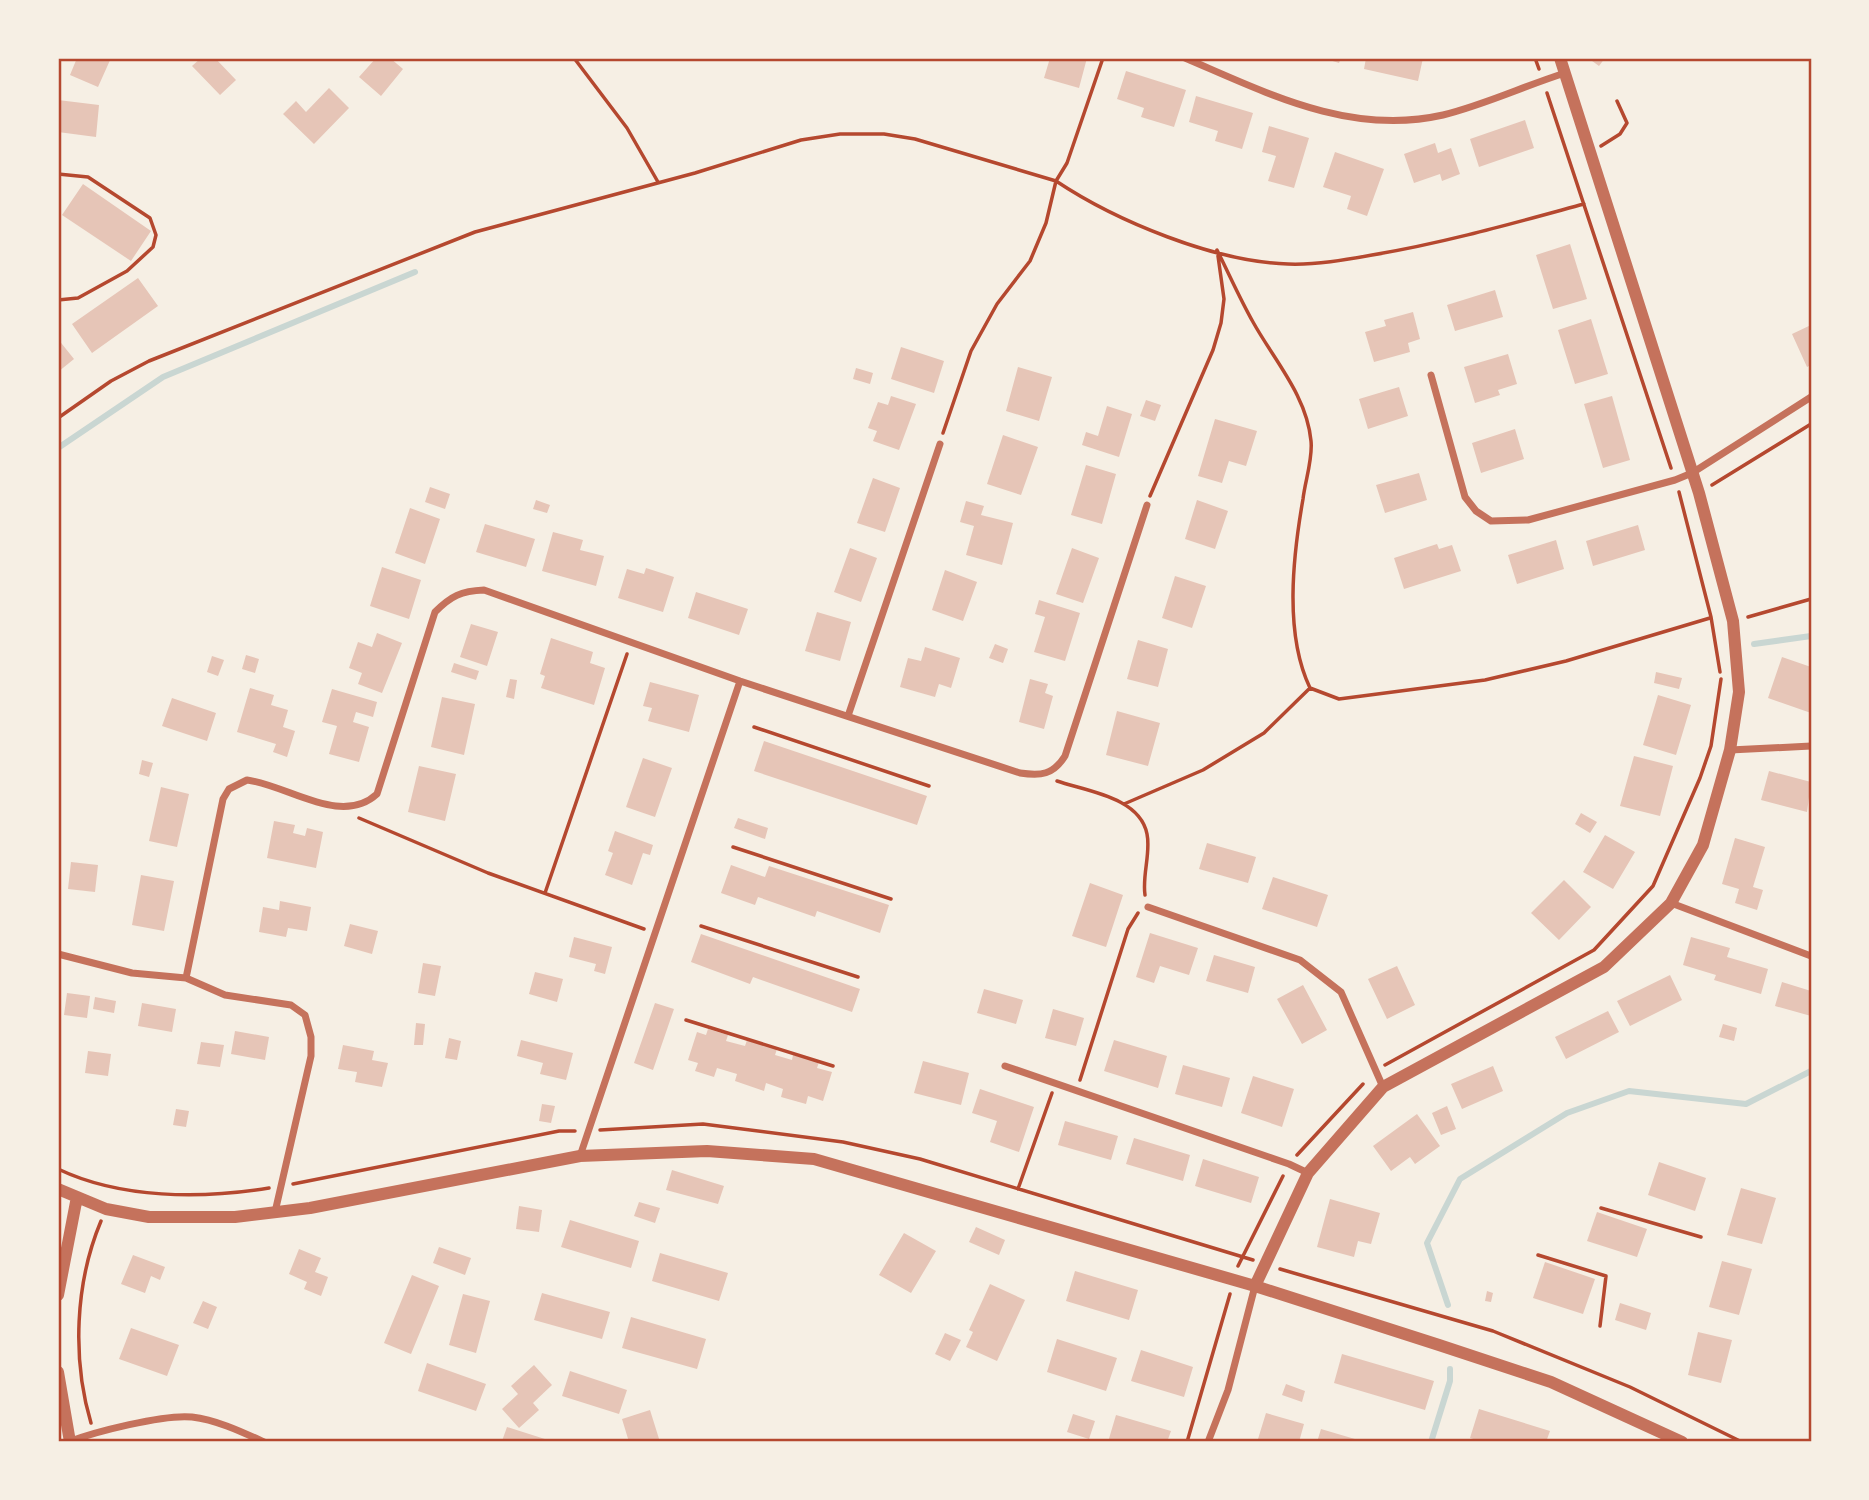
<svg xmlns="http://www.w3.org/2000/svg" width="1869" height="1500" viewBox="0 0 1869 1500" font-family="Ubuntu,sans-serif">
<rect width="100%" height="100%" fill="#f6efe4"/>
<g fill="none" stroke-linecap="round" stroke-linejoin="round">
<!-- stream -->
<path stroke="#c9d6d2" stroke-width="6" d="M58 448 163 377 415 272
M1754 644 1811 636
M1448 1305 1427 1243 1460 1179 1567 1113 1629 1091 1746 1104 1811 1071
M1431 1442 1450 1381V1369"/>
</g>
<!-- building -->
<path fill="#e6c5b7" d="M77 58H111L98 87 70 75Z
M201 58H215L236 80 220 95 192 66Z
M376 58H390L403 69 381 96 359 77Z
M1050 58H1087L1079 88 1044 78Z
M1323 58H1341L1339 63Z
M1366 58H1423L1418 81 1364 69Z
M1588 58H1605L1599 66Z
M1126 71 1186 90 1174 127 1141 117 1144 108 1117 99Z
M329 88 349 108 314 144 283 114 296 101 306 112Z
M1196 96 1253 113 1242 149 1215 141 1218 131 1189 122Z
M58 100 99 105 96 137 58 132Z
M1525 120 1534 148 1479 167 1470 139Z
M1269 126 1309 138 1294 188 1268 181 1276 156 1262 152Z
M1435 143 1438 153 1451 148 1460 174 1442 181 1440 174 1414 183 1404 154Z
M1335 152 1384 169 1367 216 1347 209 1351 196 1323 187Z
M83 184 151 231 131 261 62 215Z
M1570 244 1587 299 1553 309 1536 255Z
M138 278 158 306 92 353 72 324Z
M1495 290 1503 317 1455 331 1447 305Z
M1413 312 1420 339 1408 343 1410 352 1374 362 1365 332 1386 326 1384 320Z
M1591 319 1608 374 1575 384 1558 330Z
M1811 325V365L1807 367 1792 334Z
M58 339 74 359 58 372Z
M901 347 944 361 934 393 891 379Z
M1508 354 1517 384 1498 390 1500 395 1475 403 1464 367Z
M1018 367 1052 377 1039 421 1006 411Z
M856 368 873 373 870 384 853 379Z
M1399 387 1408 416 1368 429 1359 399Z
M891 396 916 404 899 450 873 441 877 431 868 428 878 402 888 405Z
M1612 396 1630 460 1603 468 1584 404Z
M1146 400 1161 405 1155 421 1140 416Z
M1107 406 1132 414 1119 457 1082 445 1086 432 1098 436Z
M1215 419 1257 431 1246 466 1229 461 1222 483 1198 476Z
M1515 429 1524 459 1481 473 1472 443Z
M1003 435 1038 447 1021 495 987 484Z
M1086 465 1116 474 1102 524 1071 515Z
M1419 473 1427 500 1385 513 1376 485Z
M873 478 900 488 885 532 857 523Z
M430 487 450 494 445 509 425 502Z
M536 500 550 505 547 513 533 509Z
M1197 500 1228 511 1215 549 1185 539Z
M966 501 984 506 981 515 1013 523 1002 565 966 555 974 526 960 522Z
M410 508 440 519 425 564 395 553Z
M485 524 535 539 526 567 476 552Z
M1638 525 1645 550 1593 566 1586 541Z
M553 532 583 540 580 550 604 556 596 586 542 571Z
M1556 540 1564 569 1517 584 1508 555Z
M1437 544 1439 549 1452 545 1461 571 1404 589 1394 558Z
M850 548 877 558 861 602 834 592Z
M1072 548 1099 558 1083 603 1056 594Z
M382 567 421 580 409 619 370 606Z
M646 568 674 577 663 612 618 598 627 569 644 574Z
M945 570 977 582 963 621 932 610Z
M1175 576 1206 586 1192 628 1162 618Z
M696 592 748 609 739 635 688 618Z
M1039 600 1080 613 1065 661 1034 652 1045 617 1035 614Z
M817 612 851 622 840 661 805 651Z
M471 624 498 632 487 666 460 657Z
M377 633 402 643 382 693 358 684 362 673 349 668 358 642 372 647Z
M551 638 593 652 590 663 605 668 594 705 541 688 545 676 540 674Z
M1138 640 1168 649 1158 687 1127 679Z
M995 644 1008 649 1003 663 989 658Z
M925 647 960 658 951 688 939 684 935 697 900 687 908 658 921 661Z
M246 655 259 659 255 673 242 669Z
M212 656 224 660 218 676 207 672Z
M1782 657 1811 667V713L1768 698Z
M454 663 479 671 476 680 451 672Z
M1656 672 1682 678 1679 689 1654 683Z
M510 679 517 680 514 699 506 697Z
M1030 679 1048 684 1045 693 1053 696 1044 729 1019 722Z
M650 682 699 695 689 732 648 721 652 708 643 706Z
M250 688 274 695 271 705 288 710 283 727 295 731 287 757 273 752 276 744 237 732Z
M332 689 377 702 373 717 356 712 353 722 369 727 359 762 329 754 337 726 322 722Z
M1658 695 1691 705 1676 755 1643 745Z
M442 697 475 704 464 755 431 747Z
M172 698 216 713 207 741 162 726Z
M1117 711 1160 723 1148 766 1106 755Z
M764 741 927 796 917 825 754 771Z
M1634 756 1673 766 1660 816 1620 806Z
M643 758 672 768 655 817 626 807Z
M142 760 153 763 149 777 139 774Z
M419 766 456 774 445 821 408 812Z
M1769 771 1811 782 1807 812 1761 800Z
M161 787 189 794 177 847 149 841Z
M1581 813 1597 822 1590 833 1575 824Z
M738 818 768 828 765 839 734 828Z
M274 821 295 825 293 833 305 836 307 828 323 832 316 868 267 858Z
M615 831 653 845 650 855 643 853 632 885 605 875 613 853 608 851Z
M1605 835 1635 852 1613 889 1583 872Z
M1735 838 1765 847 1753 887 1763 890 1757 910 1735 903 1739 889 1722 884Z
M1207 843 1256 857 1248 883 1199 869Z
M71 862 98 865 95 892 68 889Z
M731 865 765 877 769 866 889 905 880 933 817 911 815 917 758 897 755 905 721 893Z
M141 875 174 881 164 931 132 925Z
M1273 877 1328 895 1317 927 1262 909Z
M1564 880 1591 907 1559 940 1531 913Z
M1090 883 1123 895 1106 947 1072 936Z
M280 901 311 907 307 931 288 928 286 937 259 932 263 907 279 910Z
M350 924 378 931 372 954 344 946Z
M1150 933 1198 948 1189 975 1160 966 1154 983 1136 977Z
M701 934 860 989 852 1012 753 977 750 984 691 962Z
M574 937 612 947 605 974 594 971 596 964 569 957Z
M1691 937 1730 948 1727 957 1768 969 1761 994 1714 980 1716 975 1683 965Z
M1214 955 1255 967 1248 993 1206 981Z
M423 963 441 966 435 996 418 993Z
M1397 966 1415 1005 1387 1019 1368 979Z
M535 972 563 979 557 1002 529 994Z
M1670 975 1682 1000 1630 1026 1617 1001Z
M1782 982 1811 991V1016L1775 1006Z
M1303 985 1327 1030 1302 1044 1277 999Z
M984 989 1023 1000 1016 1024 977 1013Z
M67 993 90 996 87 1018 64 1015Z
M95 997 116 1001 114 1013 93 1009Z
M142 1003 176 1009 172 1032 138 1026Z
M655 1003 674 1009 653 1070 634 1063Z
M1053 1009 1084 1018 1076 1046 1045 1038Z
M1608 1011 1619 1032 1566 1059 1555 1037Z
M416 1023 425 1024 423 1045H414Z
M1723 1024 1737 1028 1734 1041 1719 1037Z
M708 1029 728 1035 726 1041 745 1046 747 1040 777 1049 775 1055 792 1060 793 1055 819 1062 817 1068 832 1072 823 1101 808 1096 806 1104 781 1097 783 1089 766 1083 764 1091 735 1081 737 1074 717 1068 714 1077 695 1071 698 1063 688 1060 697 1032 706 1035Z
M235 1031 269 1037 265 1060 231 1054Z
M449 1038 461 1041 457 1060 445 1058Z
M521 1040 573 1053 566 1080 540 1074 543 1063 517 1056Z
M1114 1040 1167 1056 1158 1088 1104 1071Z
M201 1042 224 1045 220 1067 197 1064Z
M343 1045 374 1051 372 1060 388 1063 382 1087 355 1082 357 1072 338 1069Z
M88 1051 111 1054 108 1076 85 1073Z
M923 1061 969 1073 961 1105 914 1093Z
M1183 1065 1230 1078 1222 1107 1175 1094Z
M1493 1066 1503 1091 1462 1109 1451 1084Z
M1253 1076 1294 1089 1282 1127 1241 1113Z
M980 1089 1034 1107 1019 1152 990 1142 997 1121 972 1113Z
M542 1104 555 1106 551 1123 539 1121Z
M1447 1106 1456 1129 1441 1135 1432 1113Z
M176 1109 189 1111 186 1127 173 1125Z
M1417 1114 1440 1146 1415 1164 1410 1157 1391 1171 1373 1146Z
M1065 1121 1118 1136 1111 1160 1058 1145Z
M1134 1138 1190 1155 1183 1181 1126 1164Z
M1203 1159 1259 1177 1251 1203 1195 1186Z
M1659 1162 1706 1178 1695 1211 1648 1195Z
M672 1170 724 1186 718 1204 666 1190Z
M1741 1188 1776 1198 1762 1244 1727 1235Z
M1330 1199 1380 1213 1371 1244 1358 1241 1354 1257 1317 1247Z
M639 1202 660 1208 655 1223 634 1216Z
M519 1206 542 1210 539 1232 516 1229Z
M1597 1212 1647 1229 1637 1257 1587 1241Z
M570 1220 639 1241 631 1268 561 1247Z
M976 1227 1005 1240 999 1255 969 1242Z
M904 1233 936 1251 911 1293 879 1275Z
M439 1247 471 1258 465 1275 433 1263Z
M299 1249 321 1258 315 1272 328 1277 321 1296 304 1289 307 1282 289 1274Z
M660 1253 728 1273 719 1301 652 1281Z
M133 1255 165 1267 160 1280 151 1276 145 1293 121 1284Z
M1722 1261 1752 1269 1739 1315 1709 1307Z
M1545 1262 1595 1279 1583 1314 1533 1298Z
M1075 1271 1138 1290 1129 1320 1066 1301Z
M412 1275 439 1286 411 1354 384 1343Z
M990 1284 1025 1300 997 1361 966 1347 973 1332 969 1330Z
M1487 1291 1493 1293 1491 1302 1485 1301Z
M542 1293 610 1312 602 1339 534 1320Z
M463 1294 490 1301 476 1353 449 1345Z
M203 1301 217 1307 208 1329 193 1323Z
M1620 1303 1651 1313 1646 1330 1615 1320Z
M631 1317 706 1339 697 1369 622 1348Z
M131 1328 179 1345 167 1376 119 1359Z
M1698 1332 1732 1340 1721 1383 1688 1375Z
M945 1333 961 1340 950 1361 935 1354Z
M1057 1339 1117 1358 1106 1391 1047 1372Z
M1141 1350 1193 1367 1184 1397 1131 1381Z
M1342 1354 1434 1381 1425 1410 1334 1383Z
M427 1363 486 1384 476 1411 418 1391Z
M534 1365 552 1385 533 1403 539 1410 519 1428 502 1409 518 1394 511 1386Z
M570 1371 627 1390 619 1414 562 1396Z
M1286 1384 1305 1391 1302 1402 1282 1395Z
M1479 1409 1550 1431 1546 1442H1483L1470 1438Z
M650 1410 660 1442H629L622 1419Z
M1266 1413 1304 1424 1299 1442 1258 1439Z
M1073 1414 1095 1421 1089 1439 1067 1432Z
M1116 1415 1171 1431 1167 1442H1108Z
M507 1427 548 1440 547 1442 502 1441Z
M1321 1429 1365 1442H1317Z"/>
<g fill="none" stroke-linecap="round" stroke-linejoin="round">
<!-- path -->
<path stroke="#b5482f" stroke-width="3.5" d="M574 58 627 128 658 182
M1535 58 1539 69
M1547 93 1671 468
M1601 146 1620 134 1627 123 1617 101
M58 174 88 177 150 218 156 235 153 247 127 271 78 298 58 300
M1217 250C1229 274 1240 299 1253 322 1274 360 1307 396 1311 441 1313 459 1305 481 1303 499 1293 556 1284 634 1310 688L1339 699 1485 680 1566 661 1710 618
M58 418 111 381 149 361 475 232 695 173 801 140 840 134H884L915 139 1056 181 1067 163 1103 58
M943 433 971 351 997 304 1030 261 1046 223 1056 181C1116 221 1215 262 1288 264 1316 265 1345 260 1372 255 1444 243 1514 223 1584 204
M1712 485 1811 424
M1679 492 1711 617 1720 672
M1150 496 1213 350 1221 323 1224 299 1218 256
M1748 617 1811 599
M754 727 929 786
M1057 781C1086 791 1140 797 1147 834 1151 853 1142 875 1145 895
M1124 804 1203 770 1264 733 1310 688
M359 818 488 873 644 929
M733 847 891 899
M545 893 627 654
M701 926 858 977
M686 1020 833 1066
M1385 1065 1594 950 1653 886 1700 778 1711 746 1721 679
M1080 1080 1128 929 1138 913
M600 1130 703 1124 843 1142 920 1159 1253 1260
M1297 1155 1363 1084
M58 1169C121 1199 201 1199 269 1188
M293 1184 559 1131H575
M1018 1189 1052 1093
M1601 1208 1701 1237
M1538 1255 1606 1276 1600 1326
M1238 1266 1283 1176
M1280 1269 1493 1331 1630 1387 1742 1442
M91 1423C72 1359 75 1283 101 1221
M1187 1442 1230 1294"/>
<!-- minor -->
<path stroke="#c5725c" stroke-width="7" d="M1185 58C1267 93 1350 136 1443 115 1484 105 1524 86 1565 73
M1431 375 1465 497 1476 511 1491 521 1528 520 1675 480 1692 473 1811 397
M848 716 940 444
M1730 750 1811 746
M1671 903 1811 956
M1148 907 1300 960 1341 992 1383 1087
M58 954 132 973 186 978 225 995 291 1005 305 1015 311 1037V1056L275 1212
M186 978 223 799 229 789 247 780C288 785 341 827 377 794L435 612C451 596 461 591 484 590L740 681 1020 773C1041 776 1053 775 1065 756L1147 505
M1005 1066 1289 1164 1308 1173
M580 1156 740 681
M68 1442C94 1432 164 1414 192 1417 217 1420 242 1432 264 1442
M1208 1442 1228 1390 1255 1286"/>
<!-- tertiary -->
<path stroke="#c5725c" stroke-width="12" d="M58 1189 106 1209 149 1217H235L310 1208 580 1156 707 1151 814 1159 1255 1286 1439 1345 1551 1382 1682 1442
M1255 1286 1308 1173 1383 1087 1604 967 1671 903 1703 845 1730 750 1739 692 1733 621 1699 493 1560 58
M58 1295 77 1197
M58 1372 70 1442"/>
</g>
<!-- border -->
<rect width="1869" height="1500" fill="none" stroke="#f6efe4" stroke-width="119"/>
<rect x="60" y="60" width="1750" height="1380" fill="none" stroke="#b5482f" stroke-width="2.5"/>
</svg>
